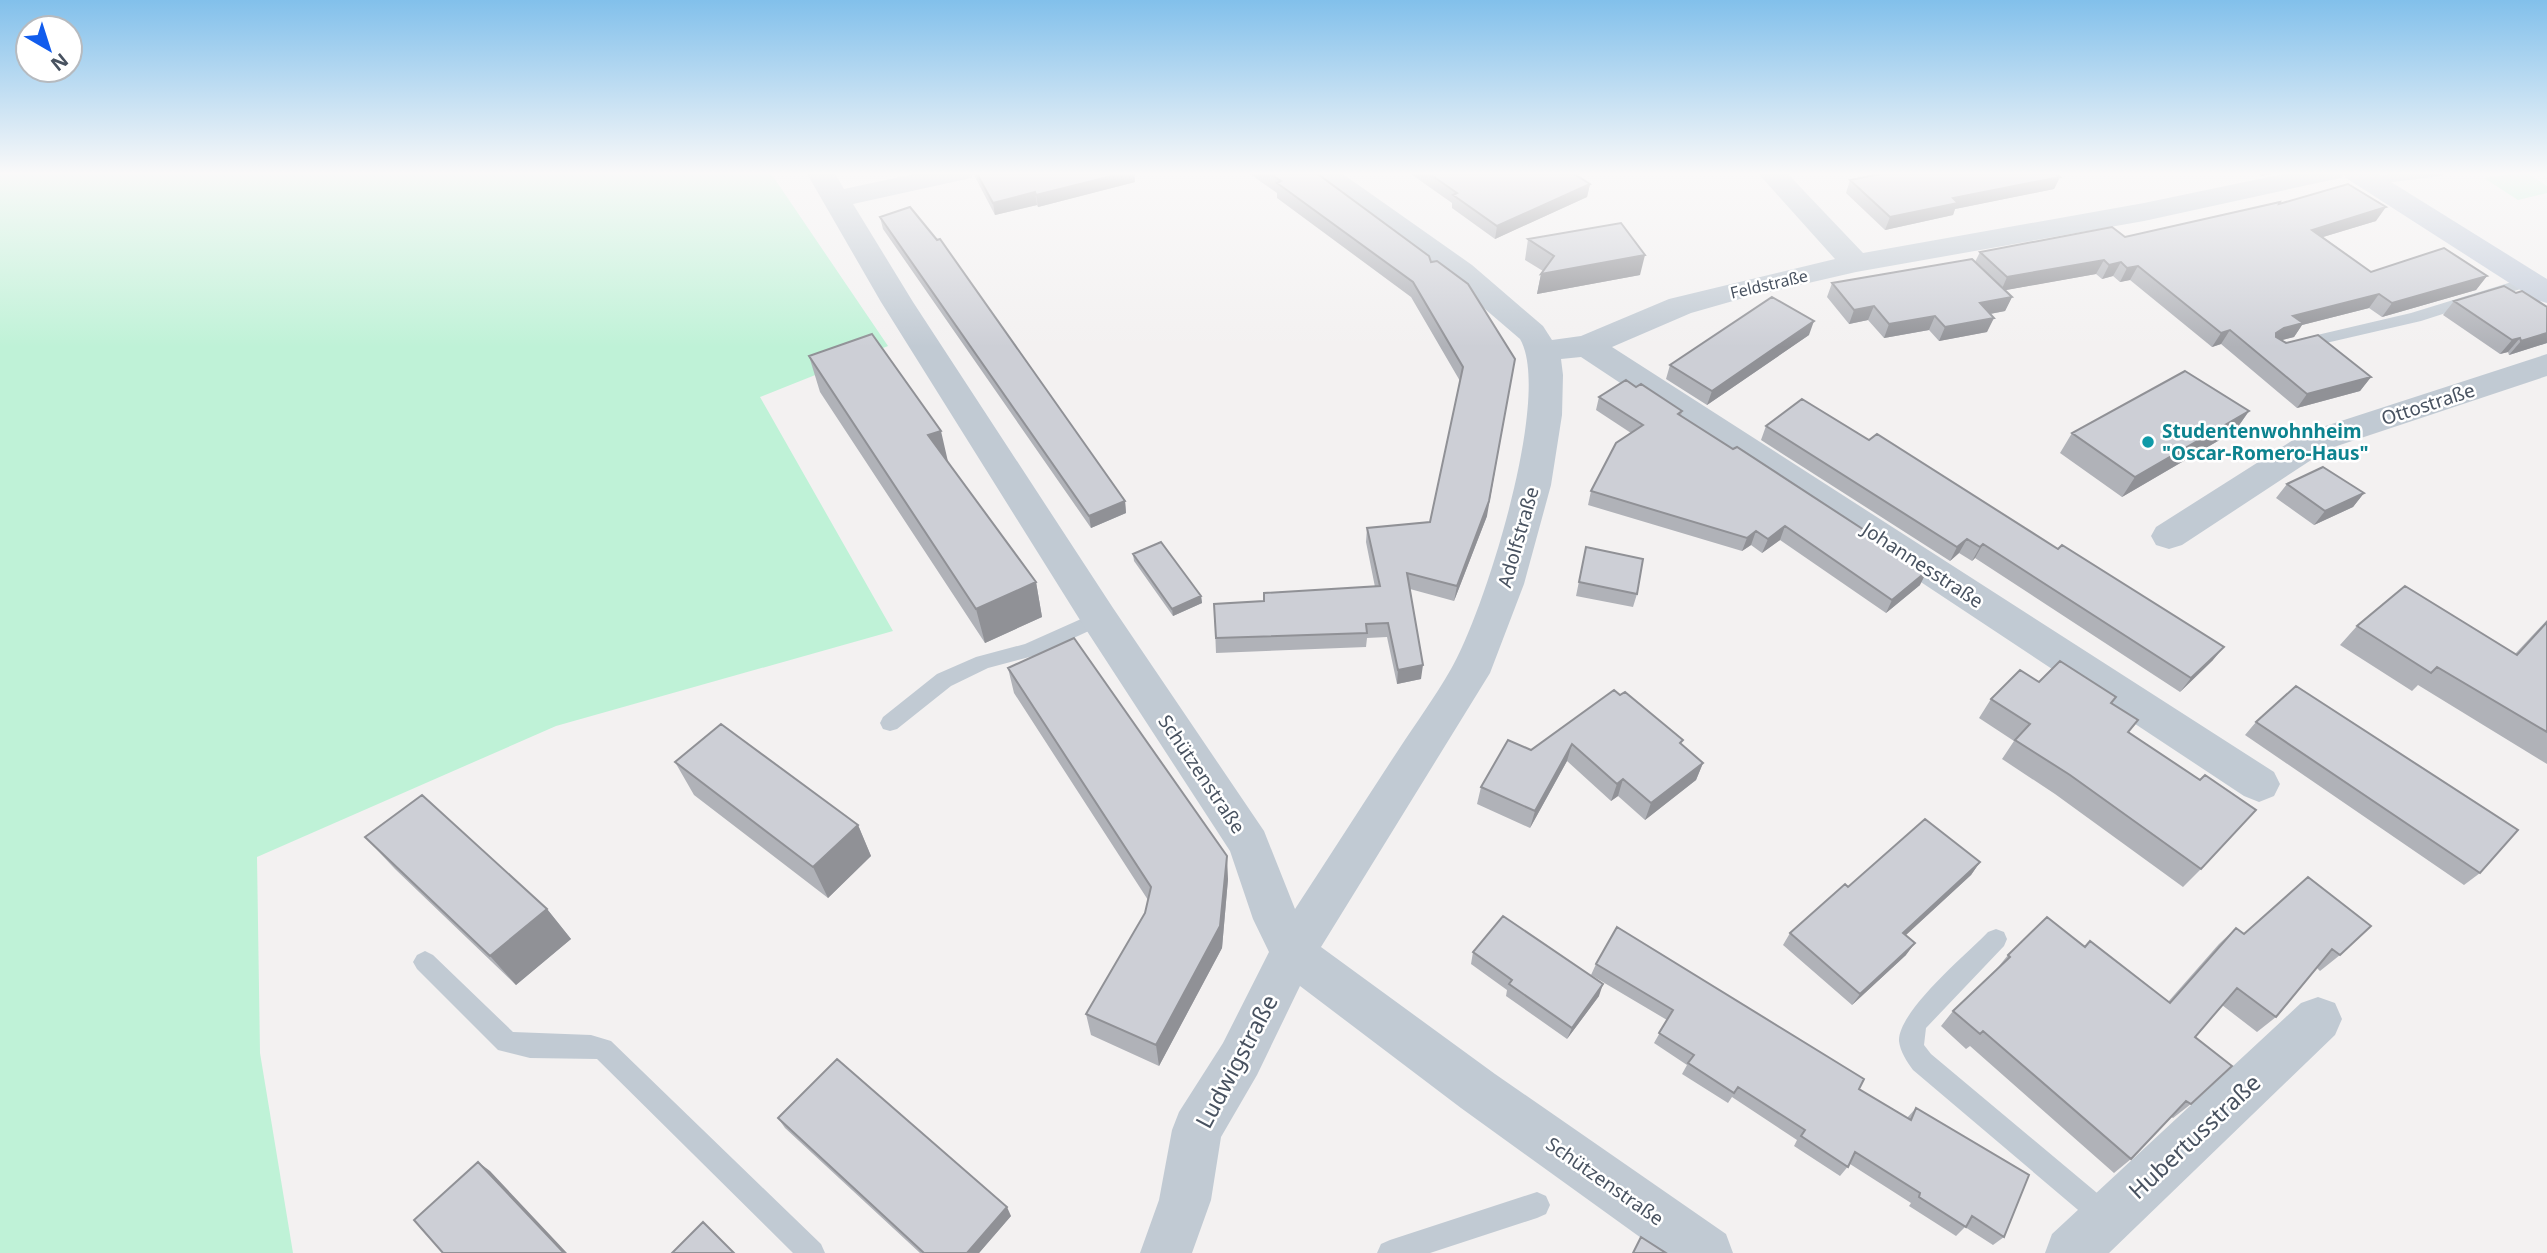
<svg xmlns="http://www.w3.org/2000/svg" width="2547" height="1253" viewBox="0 0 2547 1253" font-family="'Noto Sans',sans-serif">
<rect width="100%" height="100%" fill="#f3f1f1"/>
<!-- green -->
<path fill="#bff2d7" d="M0 172H770L888 346 760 397 893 631 556 726 257 857 260 1053 293 1253H0Z
M2525 172 2547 186V193L2518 200 2484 178Z"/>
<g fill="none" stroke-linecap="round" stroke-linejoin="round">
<!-- service -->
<path fill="#c1cad3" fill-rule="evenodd" d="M2410 172H2448L2441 176 2369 185 2362 181 2369 177Z
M2528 277 2533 279 2536 282 2533 285 2421 321 2300 349 2292 344 2300 339 2411 313Z
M1099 611 1106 613 1109 618 1106 623 1037 655 988 668 951 686 897 729 890 731 883 729 880 723 883 717 937 674 976 657 1025 644Z
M1996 929 2004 932 2007 939 2004 946 1926 1028 1924 1045 1931 1054 2115 1208 2119 1217 2115 1226 2106 1230 2097 1226 1913 1070C1907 1062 1900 1051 1899 1041 1898 1011 1967 954 1988 932Z
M425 951 433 955 513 1032 591 1035 611 1041 821 1244 825 1253H793L597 1059 530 1058 498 1050 417 969 413 962 417 955Z
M1537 1192 1546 1196 1550 1205 1546 1214 1537 1218 1430 1253H1377L1381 1244 1390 1240Z"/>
<!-- minor -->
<path fill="#c1cad3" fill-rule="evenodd" d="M806 172H834L844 189 923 172H975L971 178 853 204 913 302 1113 608 1264 831 1295 909C1330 856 1364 802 1399 749 1416 723 1435 697 1451 669 1484 613 1553 395 1520 339L1450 279 1312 178 1308 172H1340L1472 265 1543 326 1552 340 1581 336 1669 299 1835 259 1757 172H1786L1863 253 2144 203 2293 172H2345L2341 178 2331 180 2144 221 1856 272 1747 297 1691 313 1612 347 2274 772 2280 784 2274 796 2259 802 2244 796 1581 357 1561 359 1563 375 1562 415 1551 485 1524 584 1490 673 1321 947 1495 1074 1726 1234 1733 1253H1662L1461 1108 1300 986 1257 1075 1221 1137 1211 1200 1192 1253H1140L1159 1200 1172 1130 1179 1112 1223 1043 1269 952 1253 919 1230 851 1085 628 881 302Z
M2547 354V376L2328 449 2182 545 2169 549 2156 545 2151 536 2156 527 2304 433Z
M2318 997 2335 1003 2342 1019 2335 1035 2109 1253H2045L2052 1234 2301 1003Z"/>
<!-- secondary -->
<path fill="#c3ccda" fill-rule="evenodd" d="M2342 172H2375L2547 279V303L2536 300 2346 178Z"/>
</g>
<!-- wall -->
<path fill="#b0b2b8" d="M974 172H1134L1135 182 1038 207 1037 205 995 215 975 177Z
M1247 172H1315L1431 262 1468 284 1487 516 1454 601 1410 589 1421 679 1397 684 1387 637 1367 638 1366 647 1216 653 1214 604 1264 601V593L1375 587 1366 542 1367 528 1430 522 1460 381 1411 297 1277 198V193Z
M1408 172H1584L1577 175 1590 184 1587 197 1495 239 1452 208V203Z
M1884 172H2054L2060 177 2054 189 1955 209 1953 215 1885 230 1846 193 1850 180 1883 173Z
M2256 172H2281L2261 176Z
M2279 204 2376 221 2323 237 2371 272 2487 276 2476 290 2382 317 2369 308 2302 325 2294 337 2282 340 2371 377 2360 391 2297 408 2221 344 2212 347 2130 280 2120 282 2113 276 2102 279 2096 274 2005 290 2012 297 2005 311 1990 314 1987 332 1939 341 1929 330 1884 338 1868 320 1849 324 1827 297 1832 283 1975 262 1980 252 2125 237Z
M880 217 1125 501 1126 513 1091 528 883 229Z
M1528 239 1640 275 1537 294 1541 274 1543 271 1525 260Z
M2454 301 2547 343 2509 355 2508 352 2500 354 2443 315Z
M1809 335 1707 405 1666 379 1670 365Z
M809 356 948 463 1036 582 1042 617 985 643 820 392Z
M1636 387 1682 411 1681 416 1920 585 1886 613 1780 540 1762 553 1751 545 1742 551 1588 505 1591 491 1631 433 1596 410 1599 397Z
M2249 411 2235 431 2122 497 2060 453 2072 433Z
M1766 426 2213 660 2180 692 1975 558 1972 561 1959 553 1950 561 1761 440Z
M2287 484 2364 493 2353 507 2314 525 2276 498Z
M1586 547 1637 594 1633 607 1576 596Z
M1133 554 1201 596 1202 603 1173 616 1134 561Z
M2547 620V764L2418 685 2412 691 2340 645 2357 626 2515 654Z
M1008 668 1228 879 1222 948 1159 1066 1091 1035 1086 1014 1145 913 1148 900 1014 693Z
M2039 682 2116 697 2112 703 2129 732 2201 869 2183 887 2055 794 2002 759 2014 741 1979 718 1991 699Z
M1614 690 1703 763 1696 780 1645 820 1618 796 1611 801 1567 761 1530 828 1477 804 1481 787Z
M2256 722 2480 873 2464 885 2245 735Z
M675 762 858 825 871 856 828 898 694 795Z
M365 837 547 909 571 939 516 985 395 869Z
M1980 862 1971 875 1906 935V955L1852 1005 1783 945 1790 933 1848 887Z
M2308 877 2340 955 2320 971 2317 968 2276 1017 2257 1032 2222 1005 2195 1037 2191 1104 2173 1118 2171 1117 2131 1159 2114 1173 1970 1046 1966 1049 1941 1026 1953 1011 1995 971 2008 955 2085 947 2168 1002 2219 944 2236 928 2244 934Z
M1473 952 1599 996 1567 1039 1506 996 1507 990 1471 964Z
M1596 964 1859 1089 1907 1118 1916 1108 2004 1237 1993 1245 1965 1227 1956 1236 1909 1206 1911 1203 1850 1164 1840 1176 1794 1146 1797 1140 1732 1097 1728 1103 1682 1074 1687 1065 1654 1043 1667 1020 1591 975Z
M778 1118 1011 1216 979 1253H920L785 1128Z"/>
<!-- shaded-wall -->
<path fill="#909196" d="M1128 172H1134L1135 182 1038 207 1036 195Z
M1565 172H1584L1563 181Z
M2264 172H2281L2261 176Z
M2060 177 2054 189 1955 209 1953 215 1885 230 1890 217 1953 198Z
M1590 184 1587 197 1495 239 1497 226Z
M1035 192 1037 205 995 215 993 203Z
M2386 207 2376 221 2303 243 2312 230Z
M1645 255 1640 275 1537 294 1541 274Z
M2104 260 2096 274 2001 291 2007 277Z
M2121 262 2113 276 2102 279 2109 265Z
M2138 266 2130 280 2120 282 2127 268Z
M2487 276 2476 290 2382 317 2392 303Z
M2379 294 2369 308 2302 325 2294 337 2275 342 2276 333 2293 316Z
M2012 297 2005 311 1974 317 1980 303Z
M1874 306 1868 320 1849 324 1854 310Z
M1935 316 1929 330 1884 338 1889 324Z
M1994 318 1987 332 1939 341 1945 327Z
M1814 321 1809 335 1707 405 1712 391Z
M2230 330 2221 344 2212 347 2221 333Z
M2547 333V343L2509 355 2521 341Z
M2520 338 2508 352 2500 354 2512 340Z
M1512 374 1487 516 1454 601 1457 586Z
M2371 377 2360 391 2297 408 2307 394Z
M2249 411 2235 431 2122 497 2135 477Z
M941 431 949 466 928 435Z
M2364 493 2353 507 2314 525 2325 511Z
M1125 501 1126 513 1091 528 1089 516Z
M1785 526 1780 540 1762 553 1768 539Z
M1756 531 1751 545 1742 551 1747 538Z
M1967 539 1959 553 1950 561 1957 547Z
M1983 544 1975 558 1972 561 1980 547Z
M1927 571 1920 585 1886 613 1892 600Z
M1036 582 1042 617 985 643 976 609Z
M1201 596 1202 603 1173 616 1172 609Z
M2224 647 2213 660 2180 692 2191 678Z
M1423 665 1421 679 1397 684 1398 670Z
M1572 744 1567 761 1530 828 1535 811Z
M1703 763 1696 780 1645 820 1651 803Z
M1623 779 1618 796 1611 801 1617 784Z
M858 825 871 856 828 898 813 867Z
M1227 856 1228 879 1222 948 1159 1066 1156 1045Z
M1980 862 1971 875 1895 945 1903 933Z
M547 909 571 939 516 985 490 956Z
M1915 943 1906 955 1852 1005 1860 994Z
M1603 984 1599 996 1567 1039 1572 1028Z
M478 1162 490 1171 567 1253H564Z
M1007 1207 1011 1216 979 1253H967Z"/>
<!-- building -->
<path fill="#cdcfd6" stroke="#909196" stroke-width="2" d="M976 172H1128L1036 195 1035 192 993 203Z
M1267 172H1315L1429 256 1431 262 1437 261 1468 284 1515 359 1489 501 1457 586 1407 573 1423 665 1398 670 1388 623 1366 624 1367 633 1216 638 1214 604 1264 601V593L1380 586 1367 528 1430 522 1463 367 1413 282 1277 183 1281 181Z
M1427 172H1571L1590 184 1497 226 1453 195 1457 193Z
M1890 172H2054L2060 177 1953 198 1958 203 1890 217 1850 180Z
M2348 184 2386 207 2312 230 2371 272 2444 248 2487 276 2392 303 2379 294 2293 316 2303 323 2284 328 2276 333V337L2286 343 2318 335 2371 377 2307 394 2230 330 2221 333 2138 266 2127 268 2121 262 2109 265 2104 260 2007 277 1980 252 2112 227 2125 237 2280 202 2279 204Z
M910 207 937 240 940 239 1125 501 1089 516 880 217Z
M1621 223 1645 255 1541 274 1554 256 1528 239Z
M1972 259 2012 297 1980 303 1994 318 1945 327 1935 316 1889 324 1874 306 1854 310 1832 283Z
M2504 286 2516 293 2522 291 2547 307V333L2521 341 2520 338 2512 340 2454 301Z
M1772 297 1814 321 1712 391 1670 365Z
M872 334 941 431 928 435 1036 582 976 609 809 356Z
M2185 371 2249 411 2135 477 2072 433Z
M1626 380 1636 387 1641 384 1682 411 1678 414 1733 449 1737 447 1927 571 1892 600 1785 526 1768 539 1756 531 1747 538 1591 491 1616 443 1643 425 1599 397Z
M1802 399 1869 440 1877 434 2058 549 2062 545 2224 647 2191 678 1983 544 1980 547 1967 539 1957 547 1766 426Z
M2323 467 2364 493 2325 511 2287 484Z
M1161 542 1201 596 1172 609 1133 554Z
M1586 547 1643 559 1637 594 1579 582Z
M2405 586 2517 655 2547 622V732L2437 667 2431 673 2357 626Z
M1074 638 1227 856 1220 926 1156 1045 1086 1014 1145 913 1151 887 1008 668Z
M2060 661 2116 697 2111 703 2138 720 2128 732 2200 780 2205 775 2256 810 2201 869 2070 775 2015 740 2030 724 1991 699 2020 670 2039 682Z
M2296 686 2518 830 2480 873 2256 722Z
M1614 690 1620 695 1625 692 1683 740 1680 743 1703 763 1651 803 1623 779 1617 784 1572 744 1535 811 1481 787 1508 740 1531 750Z
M721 724 858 825 813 867 675 762Z
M422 795 547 909 490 956 365 837Z
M1925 819 1980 862 1903 933 1915 943 1860 994 1790 933 1845 884 1848 887Z
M2308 877 2371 926 2340 955 2332 949 2276 1017 2237 988 2195 1037 2232 1066 2191 1104 2186 1101 2131 1159 1983 1031 1980 1034 1953 1011 2010 957 2008 955 2047 917 2085 947 2090 941 2170 1003 2236 928 2244 934Z
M1503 916 1603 984 1572 1028 1509 984 1512 980 1473 952Z
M1617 927 1864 1079 1859 1089 1911 1120 1916 1108 2029 1175 2004 1237 1972 1216 1966 1227 1919 1197 1920 1193 1855 1152 1848 1167 1801 1136 1805 1130 1738 1087 1734 1093 1688 1063 1694 1055 1659 1033 1673 1010 1596 964Z
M837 1059 1007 1207 967 1253H924L778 1118Z
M478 1162 564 1253H443L414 1220Z
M703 1222 734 1253H672Z
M1641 1237 1666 1253H1633Z"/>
<!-- sky -->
<linearGradient id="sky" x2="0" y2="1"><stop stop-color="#82c0eb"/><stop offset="0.5" stop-color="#faf9f9"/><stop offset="1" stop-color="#faf9f9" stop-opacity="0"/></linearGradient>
<rect width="2547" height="347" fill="url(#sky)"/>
<!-- markers -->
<circle fill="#0f9aa8" stroke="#fff" stroke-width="2.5" cx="2148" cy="442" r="7"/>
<g text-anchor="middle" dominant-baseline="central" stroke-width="5" stroke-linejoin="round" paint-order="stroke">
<!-- far-street labels -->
<g font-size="16" fill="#485260" stroke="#fff">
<text transform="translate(1769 284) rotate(-13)">Feldstraße</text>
</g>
<!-- street labels -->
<g font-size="19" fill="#485260" stroke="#fff">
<text transform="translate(2428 404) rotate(-18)">Ottostraße</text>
<text transform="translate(1518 537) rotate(-74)">Adolfstraße</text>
<text transform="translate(1923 565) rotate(33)">Johannesstraße</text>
<text transform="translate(1202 774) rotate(56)">Schützenstraße</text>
<text transform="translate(1605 1181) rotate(35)">Schützenstraße</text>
</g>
<!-- culture labels -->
<g font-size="19" font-weight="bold" fill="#0d838f" stroke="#fff" text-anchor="start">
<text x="2162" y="431">Studentenwohnheim<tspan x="2162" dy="22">"Oscar-Romero-Haus"</tspan></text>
</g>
<!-- near-street labels -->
<g font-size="23" fill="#485260" stroke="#fff">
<text transform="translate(1236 1061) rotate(-62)">Ludwigstraße</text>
<text transform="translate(2194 1136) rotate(-43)">Hubertusstraße</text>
</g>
</g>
<!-- north arrow -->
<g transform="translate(49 49) rotate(141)"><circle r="33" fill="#ffffff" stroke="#b6babf" stroke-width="2"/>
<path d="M0-5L12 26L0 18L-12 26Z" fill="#115ced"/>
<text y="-10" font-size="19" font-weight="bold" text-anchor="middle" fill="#485260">N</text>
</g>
</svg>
